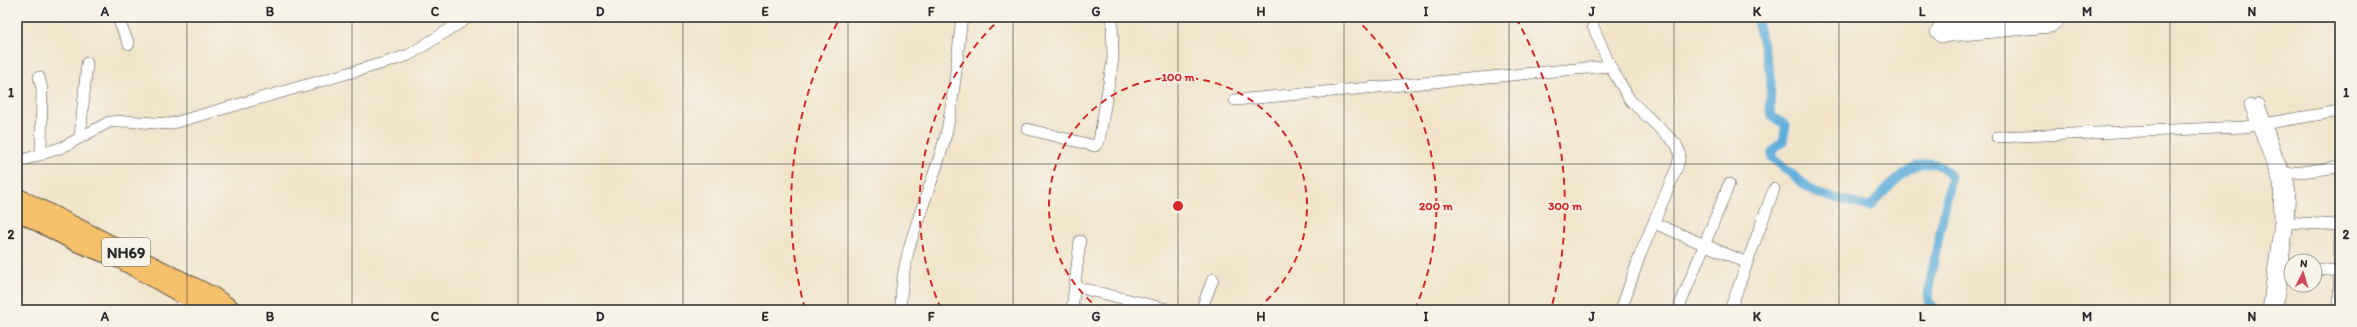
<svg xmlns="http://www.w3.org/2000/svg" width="2357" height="327" viewBox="0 0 2357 327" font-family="Itim,sans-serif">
<rect width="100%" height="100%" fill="#f7f3e8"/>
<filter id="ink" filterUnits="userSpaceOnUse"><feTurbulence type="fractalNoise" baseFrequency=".025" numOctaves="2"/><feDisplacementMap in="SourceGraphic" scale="8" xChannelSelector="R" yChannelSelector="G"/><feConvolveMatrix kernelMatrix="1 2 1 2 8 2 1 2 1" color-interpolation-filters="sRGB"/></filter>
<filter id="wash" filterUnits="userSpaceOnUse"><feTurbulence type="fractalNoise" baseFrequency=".012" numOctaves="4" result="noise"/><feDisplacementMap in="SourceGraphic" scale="16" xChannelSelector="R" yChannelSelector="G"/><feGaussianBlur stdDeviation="0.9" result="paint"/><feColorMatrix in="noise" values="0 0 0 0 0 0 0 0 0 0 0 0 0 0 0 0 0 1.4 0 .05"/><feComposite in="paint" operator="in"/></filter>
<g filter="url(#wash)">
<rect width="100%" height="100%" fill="#f1e4ca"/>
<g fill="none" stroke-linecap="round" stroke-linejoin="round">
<!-- canal -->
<path stroke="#61afdb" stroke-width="9" d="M1756 17 1771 76 1770 110 1773 117 1786 125 1783 141 1772 152V158L1815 193 1870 207C1885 191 1916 152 1940 166 1944 168 1948 174 1951 177L1929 287 1928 301 1937 310"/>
</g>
</g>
<g filter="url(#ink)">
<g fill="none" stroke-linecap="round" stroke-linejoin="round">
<!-- minor casing -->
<g stroke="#494743" stroke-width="12">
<path id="minor" d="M117 17 129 44
M2056 22 2050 18 1939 27 1936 32 1941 37 2051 27 2063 17
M1593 26 1610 66 1630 100 1676 144 1680 153 1678 165 1640 255 1621 310
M39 77 42 89 41 155
M1235 100 1610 66
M2259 104 2278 160 2288 180 2290 192 2288 222 2277 310
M2250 105 2279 183 2280 222 2268 310
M1027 129 1095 146 1099 141 1113 59 1112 17
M1997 137 2245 127 2340 111
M80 138 87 63
M17 162 63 147 109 122 125 121 170 124 387 62 409 55 469 17
M2285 174 2340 167
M2283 222 2340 225
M1654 223 1745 262
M2315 269 2340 271
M1076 287 1171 310
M176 310 192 300
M901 310C899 248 932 193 946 134 955 96 957 56 962 17
M1072 310 1080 241
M1201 310 1213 279
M1678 310 1729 184
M1730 310 1774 189
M2339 310 2340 229"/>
</g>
<!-- highway casing -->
<g stroke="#494743" stroke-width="18">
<path id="highway" d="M17 196 214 296 234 310
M17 212 74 242 120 260 208 310"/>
</g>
<!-- minor -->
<use href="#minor" stroke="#fff" stroke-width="11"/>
<!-- highway -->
<use href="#highway" stroke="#f6c06b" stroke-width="16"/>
</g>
</g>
<!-- grid -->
<path fill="none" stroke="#2b2b2b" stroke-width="1" stroke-opacity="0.55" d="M187 17V310M352 17V310M518 17V310M683 17V310M848 17V310M1013 17V310M1178 17V310M1344 17V310M1509 17V310M1674 17V310M1839 17V310M2005 17V310M2170 17V310M17 164H2340"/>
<!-- distance rings -->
<g fill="none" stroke="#d62828" stroke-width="2" stroke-dasharray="7 5">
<path d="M1101 310A129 129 0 1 1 1255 310"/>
<path d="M941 309A258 258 0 0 1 1002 17M1354 17A258 258 0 0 1 1415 309"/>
<path d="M805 309A387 387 0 0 1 840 18M1516 18A387 387 0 0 1 1551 309"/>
</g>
<g text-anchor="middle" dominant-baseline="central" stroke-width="3.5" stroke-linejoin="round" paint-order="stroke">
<!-- shield labels -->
<rect fill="#f7f3e8" stroke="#686764" stroke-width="1" x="102" y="238" width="48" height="28" rx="3"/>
<g font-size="16" font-weight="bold" fill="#2b2b2b">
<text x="126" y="252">NH69</text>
</g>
</g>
<circle cx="1178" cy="206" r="6" fill="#d62828" stroke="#f7f3e8" stroke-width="2"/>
<g font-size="12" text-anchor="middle" font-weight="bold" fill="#d62828" stroke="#f7f3e8" stroke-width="3.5" stroke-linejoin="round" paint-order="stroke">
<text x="1178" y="81">100 m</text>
<text x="1436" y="210">200 m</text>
<text x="1565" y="210">300 m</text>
</g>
<!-- margin -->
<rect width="2357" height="327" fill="none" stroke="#f7f3e8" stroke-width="44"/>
<!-- north arrow -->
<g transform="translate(2303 273) rotate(5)"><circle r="19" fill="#f7f3e8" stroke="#a5a39c"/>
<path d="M0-3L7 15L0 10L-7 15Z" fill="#d1495b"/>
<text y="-6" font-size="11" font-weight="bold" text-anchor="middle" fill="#2b2b2b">N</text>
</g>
<rect x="22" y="22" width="2313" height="283" fill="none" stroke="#2b2b2b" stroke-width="1.5"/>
<g font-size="13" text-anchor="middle" font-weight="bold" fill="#2b2b2b">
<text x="105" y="16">A</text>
<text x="270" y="16">B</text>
<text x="435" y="16">C</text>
<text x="600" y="16">D</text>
<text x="765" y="16">E</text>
<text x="931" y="16">F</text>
<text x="1096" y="16">G</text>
<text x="1261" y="16">H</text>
<text x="1426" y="16">I</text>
<text x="1592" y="16">J</text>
<text x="1757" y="16">K</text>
<text x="1922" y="16">L</text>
<text x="2087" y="16">M</text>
<text x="2252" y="16">N</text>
<text x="11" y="97">1</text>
<text x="2346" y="97">1</text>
<text x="11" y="239">2</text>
<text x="2346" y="239">2</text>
<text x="105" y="321">A</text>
<text x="270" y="321">B</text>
<text x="435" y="321">C</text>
<text x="600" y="321">D</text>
<text x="765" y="321">E</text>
<text x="931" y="321">F</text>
<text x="1096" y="321">G</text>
<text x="1261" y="321">H</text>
<text x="1426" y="321">I</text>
<text x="1592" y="321">J</text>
<text x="1757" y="321">K</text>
<text x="1922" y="321">L</text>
<text x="2087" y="321">M</text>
<text x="2252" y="321">N</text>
</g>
</svg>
